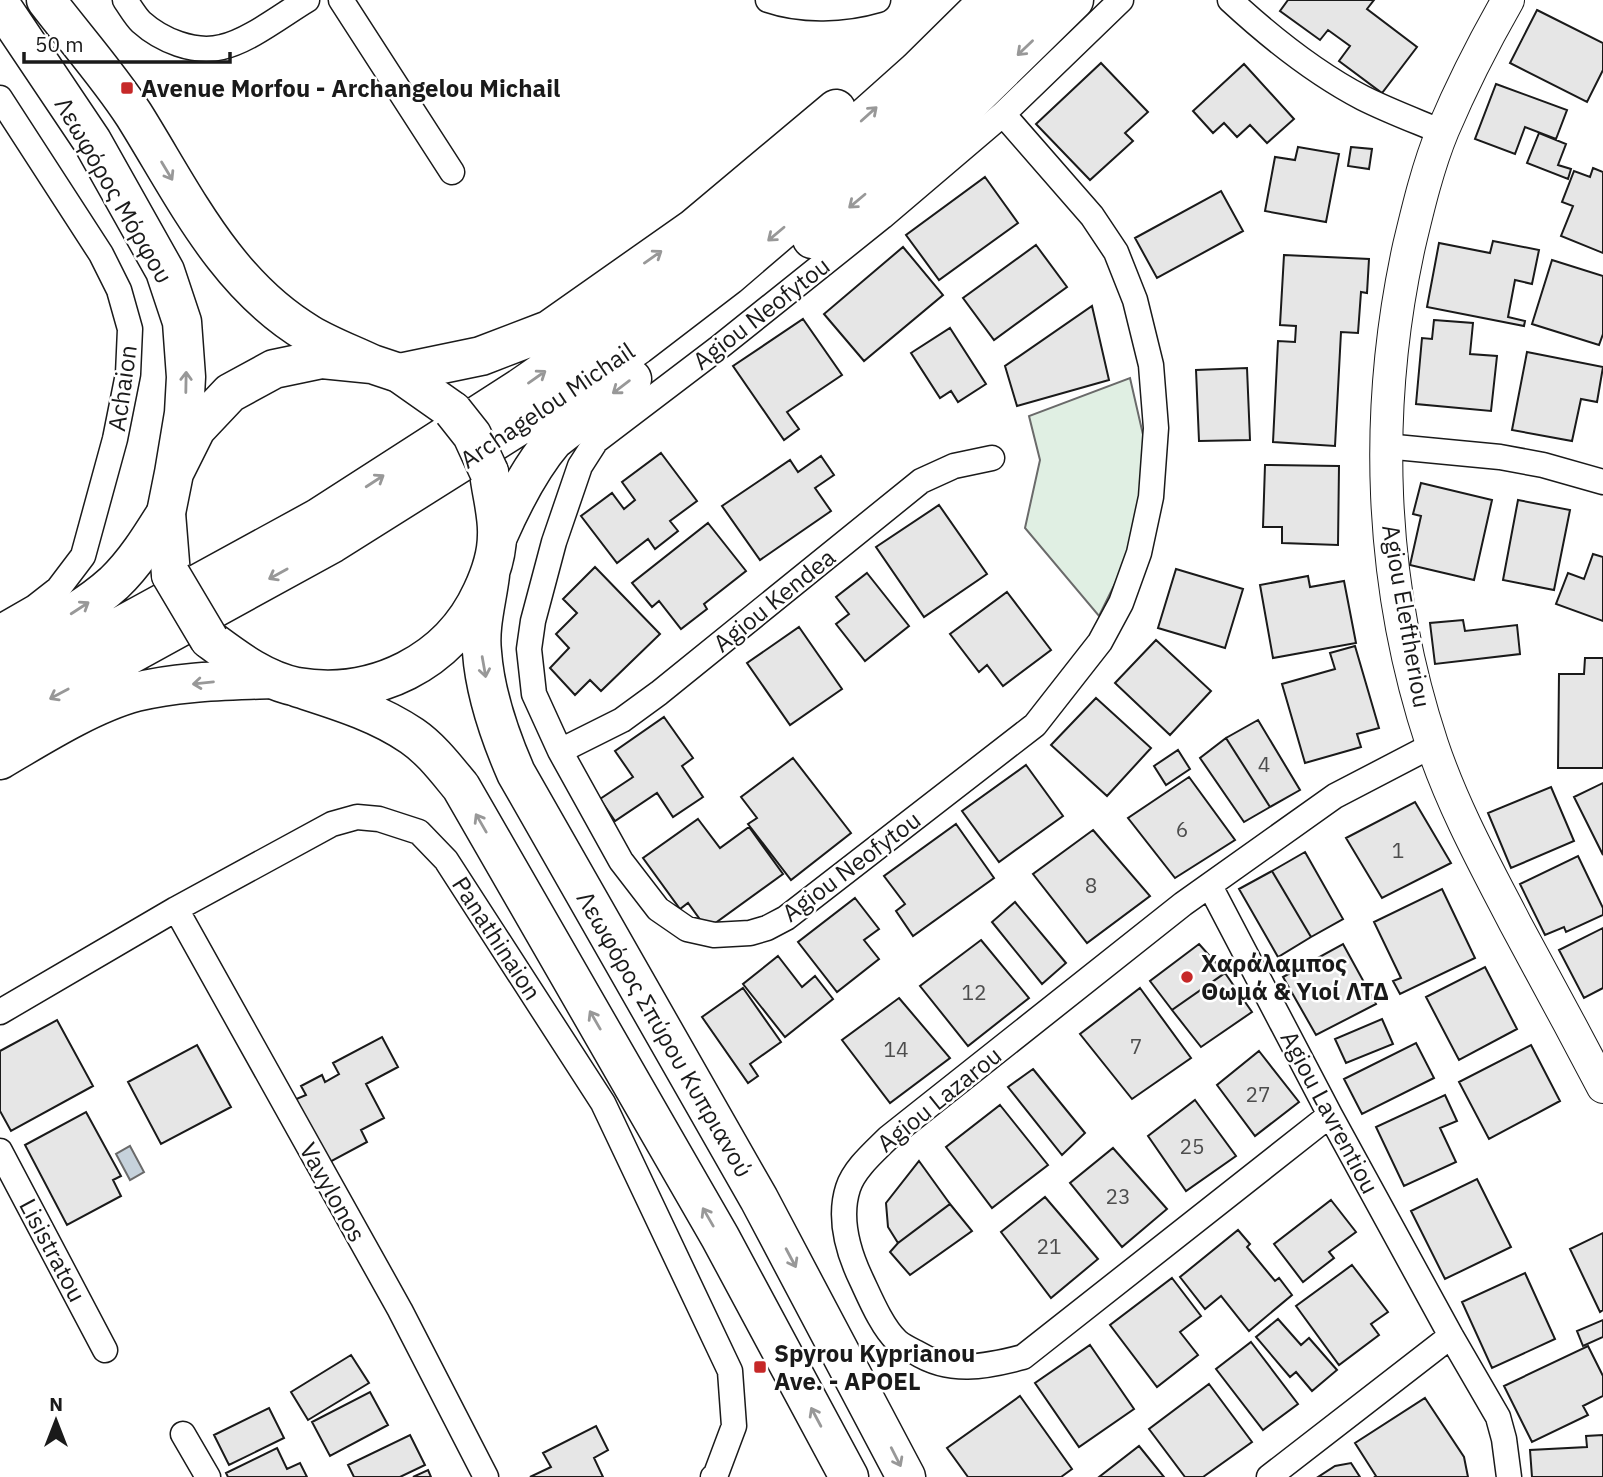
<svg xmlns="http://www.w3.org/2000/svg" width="1603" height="1477" viewBox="0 0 1603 1477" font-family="'IBM Plex Sans',sans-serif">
<rect width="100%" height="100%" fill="#fff"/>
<!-- green -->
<path fill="#e0efe3" stroke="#6a6a6a" stroke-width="2" d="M1130 378 1144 439 1137 539 1099 616 1025 528 1040 460 1029 416Z"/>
<!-- water -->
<path fill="#c6d2dc" stroke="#6a6a6a" stroke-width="2" d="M130 1146 144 1172 130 1180 116 1154Z"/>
<!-- building -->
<path fill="#e6e6e6" stroke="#1a1a1a" stroke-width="2" d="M1288 0H1374L1367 9 1417 47 1382 93 1339 61 1350 46 1328 30 1320 40 1280 11Z
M1537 10 1603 43V70L1587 102 1510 63Z
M1101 63 1148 112 1125 133 1133 141 1090 180 1036 124Z
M1244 64 1294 119 1267 143 1250 125 1237 137 1224 123 1213 133 1193 111Z
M1496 84 1567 110 1556 139 1525 127 1515 154 1475 139Z
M1539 133 1566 144 1558 165 1571 169 1568 179 1527 163Z
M1298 147 1339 154 1326 222 1265 211 1275 157 1295 160Z
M1351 147 1372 149 1369 169 1348 166Z
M1593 168 1603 172V253L1561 236 1573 206 1562 202 1574 171 1590 177Z
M985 177 1018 223 939 280 906 235Z
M1221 191 1243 231 1157 278 1135 238Z
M1493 241 1539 250 1532 284 1515 280 1508 317 1525 321 1524 326 1427 307 1439 243 1490 253Z
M1036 245 1067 287 994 340 963 298Z
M903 247 943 295 864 361 824 314Z
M1284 255 1369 259 1367 293 1361 292 1358 333 1341 332 1335 446 1273 442 1278 341 1295 342 1296 326 1280 325Z
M1552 260 1603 276V334L1599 345 1532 324Z
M1092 306 1109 380 1017 406 1005 366Z
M803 319 842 375 787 412 799 429 784 440 733 366Z
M1434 320 1473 323 1470 354 1497 356 1491 411 1416 404 1422 338 1432 339Z
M950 328 986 384 958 402 951 391 940 398 911 353Z
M1527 352 1603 367 1597 402 1581 399 1572 441 1512 430Z
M1247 368 1250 440 1199 441 1196 370Z
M661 453 697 501 670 521 678 531 655 549 648 539 617 563 581 516 612 493 624 509 635 500 622 482Z
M821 456 834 475 815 488 831 511 760 560 722 506 790 460 798 472Z
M1265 465 1339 466 1338 545 1282 543V527H1263Z
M1421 483 1492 500 1474 580 1410 565 1421 516 1413 514Z
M1518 500 1570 510 1554 590 1503 580Z
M939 505 987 574 924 617 876 547Z
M708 523 746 571 704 604 707 609 681 629 659 601 652 607 632 583Z
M1593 554 1603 557V621L1556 604 1568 573 1584 579Z
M595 567 660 634 601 691 590 680 575 695 550 668 569 648 556 634 577 613 563 599Z
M1176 569 1243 589 1225 648 1158 628Z
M867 573 909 626 865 661 836 624 849 614 836 597Z
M1308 576 1310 587 1344 581 1356 643 1273 658 1260 585Z
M1007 592 1051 650 1003 686 987 665 979 672 950 634Z
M1463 620 1465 631 1517 625 1520 654 1435 664 1430 623Z
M799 627 842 689 790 725 747 663Z
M1156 640 1211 691 1170 735 1115 683Z
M1355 646 1379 728 1357 734 1361 747 1305 763 1282 684 1335 669 1330 653Z
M1585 658H1603V768H1558L1559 674H1584Z
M1096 698 1151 748 1107 796 1051 745Z
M664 717 693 758 682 766 703 797 673 817 657 793 615 821 600 799 633 777 615 751Z
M1258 720 1300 790 1270 807 1226 738Z
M1226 738 1270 807 1244 822 1200 758Z
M1178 750 1190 769 1166 785 1154 766Z
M793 758 851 833 791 880 748 824 757 818 741 797Z
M1026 765 1063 816 999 862 962 811Z
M1189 777 1235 840 1175 878 1128 818Z
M1603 783V855L1574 797Z
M1551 787 1574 841 1511 868 1488 813Z
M1415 802 1451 863 1382 898 1346 838Z
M698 819 720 848 749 827 783 874 707 929 688 903 680 909 643 858Z
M956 824 994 878 913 936 896 911 905 904 884 876Z
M1093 830 1150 896 1087 943 1033 874Z
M1305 852 1343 919 1311 937 1272 871Z
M1578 856 1603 908V915L1566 932 1564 927 1545 935 1520 884Z
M1272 871 1311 937 1278 957 1239 889Z
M1442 889 1475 958 1400 994 1393 981 1401 978 1374 922Z
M855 898 879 929 864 940 879 959 837 992 798 942Z
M1015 902 1066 963 1042 984 992 922Z
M1603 928V988L1584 998 1559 950Z
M981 940 1029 998 968 1046 920 986Z
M1199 944 1225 973 1172 1010 1150 981Z
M1343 944 1376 1004 1316 1035 1283 977Z
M778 956 802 987 815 976 833 999 785 1037 743 984Z
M1485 967 1517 1029 1459 1060 1426 997Z
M1225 973 1252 1012 1201 1047 1172 1010Z
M743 988 781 1042 750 1064 758 1076 748 1083 702 1017Z
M1140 988 1191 1058 1132 1099 1080 1034Z
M899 998 950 1058 890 1103 842 1040Z
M1382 1019 1393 1044 1346 1063 1335 1039Z
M57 1020 93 1086 11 1131 0 1111V1051Z
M382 1037 398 1067 366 1084 384 1118 361 1130 367 1142 328 1163 294 1100 306 1095 301 1086 322 1075 325 1082 339 1074 333 1063Z
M1416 1043 1434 1078 1362 1114 1344 1079Z
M197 1045 231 1107 161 1144 128 1082Z
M1531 1045 1560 1101 1489 1139 1459 1082Z
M1259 1051 1299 1102 1255 1136 1217 1085Z
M1033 1069 1085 1133 1062 1155 1008 1087Z
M1445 1095 1457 1121 1440 1128 1456 1162 1404 1186 1376 1127Z
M1195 1100 1236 1156 1186 1191 1148 1136Z
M1000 1105 1048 1165 992 1208 946 1147Z
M86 1112 121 1176 113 1180 121 1196 67 1225 25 1145Z
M1113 1148 1167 1209 1122 1247 1070 1183Z
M919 1161 950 1204 898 1243 888 1227 886 1203Z
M1477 1179 1511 1247 1445 1279 1411 1211Z
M1045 1197 1098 1259 1051 1298 1001 1232Z
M1331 1200 1356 1232 1329 1252 1334 1258 1303 1282 1274 1244Z
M950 1204 972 1231 910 1275 890 1252 898 1243Z
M1238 1230 1250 1244 1247 1247 1275 1281 1279 1278 1292 1295 1249 1331 1221 1296 1205 1309 1180 1277Z
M1603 1233V1310L1600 1312 1570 1249Z
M1352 1265 1388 1312 1371 1324 1379 1335 1339 1365 1296 1306Z
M1525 1273 1555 1339 1492 1368 1462 1302Z
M1172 1278 1201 1316 1180 1332 1198 1355 1157 1387 1110 1325Z
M1278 1319 1301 1345 1309 1338 1337 1370 1312 1391 1296 1372 1290 1377 1256 1337Z
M1603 1320V1337L1583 1346 1577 1331Z
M1251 1342 1298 1404 1263 1430 1216 1369Z
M1090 1345 1134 1409 1079 1447 1035 1383Z
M1588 1346 1603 1376V1396L1583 1406 1588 1415 1532 1442 1504 1386Z
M351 1355 369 1383 308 1420 291 1392Z
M1209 1384 1252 1442 1203 1477H1185L1149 1429Z
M370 1392 388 1425 330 1456 312 1422Z
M1020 1396 1072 1469 1061 1477H968L947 1448Z
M1425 1398 1464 1457 1468 1477H1374L1376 1476 1355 1443Z
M269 1408 284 1438 229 1465 214 1435Z
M596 1426 608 1450 594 1458 603 1477H530L551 1467 543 1453Z
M410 1435 425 1465 400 1477H354L348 1465Z
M1603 1435V1477H1532L1530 1450 1587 1447 1586 1436Z
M1139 1446 1164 1477H1099Z
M277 1448 287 1469 300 1463 307 1477H228L226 1473Z
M1351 1463 1360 1477H1318L1335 1466Z
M428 1470 431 1477H413Z"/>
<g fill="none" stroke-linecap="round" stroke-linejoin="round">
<!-- minor casing -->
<g stroke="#1a1a1a" stroke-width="27">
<path id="minor" d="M125 0C130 7 135 16 141 22 161 40 194 54 222 47 249 41 282 15 307 0
M341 0 452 172
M768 0C803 12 844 10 878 0
M1230 0C1270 37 1315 73 1363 98 1389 111 1416 121 1442 132
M0 98 101 254 119 290 130 329 128 374 115 439 83 556 58 589 35 607 0 627
M1003 114 1092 216 1116 252 1135 300 1151 365 1156 428 1151 497 1139 553 1121 603 1100 642 1035 725 786 918 767 928 750 933 714 935 687 929 658 909 621 861 560 751 534 694 529 649 533 621 554 542 580 466 596 441 717 349 882 217 1003 114 1121 0
M1385 446 1500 457 1543 465 1603 482
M560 751 622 720 659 693 921 481 954 466 992 458
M1210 886 1330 1115 1451 1336 1498 1417 1504 1439 1509 1477
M176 909 400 1310 486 1477
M0 1012 176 909 332 824 357 817 379 819 419 832 446 860 603 1103 730 1371 734 1426 716 1474 713 1477
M1330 1115 1023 1357C985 1367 950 1374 915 1352 909 1349 901 1345 897 1341 882 1327 870 1298 862 1281 848 1252 838 1219 848 1188 854 1169 874 1152 888 1138L1183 904 1335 796 1433 745
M0 1151 105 1350
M183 1434 208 1477
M1269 1477 1451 1336"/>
</g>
<!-- tertiary casing -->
<g stroke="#1a1a1a" stroke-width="34">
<path id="tertiary" d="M1508 0C1484 42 1462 85 1443 130 1428 166 1418 208 1409 246 1373 411 1379 584 1432 744 1453 807 1485 865 1515 923 1545 978 1574 1032 1603 1087"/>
</g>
<!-- primary casing -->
<g stroke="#1a1a1a" stroke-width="41">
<path id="primary" d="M46 0C75 38 108 75 134 115 184 195 225 284 309 334 329 346 351 354 372 364
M0 4 92 141 165 271 182 322 186 377 184 413 174 473
M171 575 166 513 174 473 196 429 230 393 274 369 322 359 372 364 399 373 453 411
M490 575C487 600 479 627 482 652 485 694 499 734 516 773L759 1199 906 1477
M209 639C236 659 263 680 297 687 374 700 450 662 482 592 490 575 497 554 497 535 498 515 491 492 489 472
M296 687C336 700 377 712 412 736 431 749 446 769 461 787L720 1237 849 1477"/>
</g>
<!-- trunk casing -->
<g stroke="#1a1a1a" stroke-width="41">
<path id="trunk" d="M812 239 960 112 1074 0
M399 373 481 356 549 330 694 228 836 109
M498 536C513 502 530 468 554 440L632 379
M0 655C38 633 81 613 114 583 135 563 151 537 166 513
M0 692 318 518 520 388 614 323 706 253 795 180 917 71 989 0
M0 726 333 543 541 412 638 345 728 276 897 131 1033 0
M0 760C39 737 91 704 136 692 180 681 226 681 271 679"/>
</g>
<!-- minor -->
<use href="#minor" stroke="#fff" stroke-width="24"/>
<!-- tertiary -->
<use href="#tertiary" stroke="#fff" stroke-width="32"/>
<!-- primary -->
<use href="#primary" stroke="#fff" stroke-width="38"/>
<!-- trunk -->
<use href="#trunk" stroke="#fff" stroke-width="38"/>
<!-- primary-bridge casing -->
<g stroke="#1a1a1a" stroke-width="41" stroke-linecap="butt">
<path id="primary-bridge" d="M453 411 472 435 489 472
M171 575 209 639"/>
</g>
<!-- primary-bridge -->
<use href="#primary-bridge" stroke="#fff" stroke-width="38"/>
</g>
<!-- one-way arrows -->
<defs><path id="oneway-shaft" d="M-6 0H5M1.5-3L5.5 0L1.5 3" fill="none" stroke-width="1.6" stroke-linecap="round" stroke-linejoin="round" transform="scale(1.75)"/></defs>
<g stroke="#989898">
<use href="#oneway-shaft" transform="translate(1025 48) rotate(136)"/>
<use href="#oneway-shaft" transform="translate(869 114) rotate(-42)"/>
<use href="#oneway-shaft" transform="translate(167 171) rotate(59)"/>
<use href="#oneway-shaft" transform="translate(857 201) rotate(140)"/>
<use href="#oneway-shaft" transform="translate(776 234) rotate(140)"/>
<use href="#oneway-shaft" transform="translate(653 257) rotate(-35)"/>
<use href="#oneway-shaft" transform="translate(537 377) rotate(-35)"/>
<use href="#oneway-shaft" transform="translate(186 382) rotate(-89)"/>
<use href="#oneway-shaft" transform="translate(621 387) rotate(143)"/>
<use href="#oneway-shaft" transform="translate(375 481) rotate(-33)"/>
<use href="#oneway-shaft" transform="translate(278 574) rotate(151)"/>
<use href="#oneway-shaft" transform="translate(80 608) rotate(-33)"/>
<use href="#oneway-shaft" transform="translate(484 667) rotate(80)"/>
<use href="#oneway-shaft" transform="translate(203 683) rotate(174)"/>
<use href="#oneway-shaft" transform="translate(59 694) rotate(152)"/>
<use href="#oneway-shaft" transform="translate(481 823) rotate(-120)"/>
<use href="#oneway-shaft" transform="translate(595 1020) rotate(-120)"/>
<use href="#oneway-shaft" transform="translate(708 1217) rotate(-120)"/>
<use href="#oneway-shaft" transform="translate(791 1258) rotate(62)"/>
<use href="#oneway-shaft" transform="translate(816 1417) rotate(-118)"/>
<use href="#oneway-shaft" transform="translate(896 1457) rotate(63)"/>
</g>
<!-- markers -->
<g fill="#c62828" stroke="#fff" stroke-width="2.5">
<rect x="120" y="81" width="14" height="14" rx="3.5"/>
<circle cx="1187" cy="977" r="7"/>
<rect x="753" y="1360" width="14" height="14" rx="3.5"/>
</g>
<g text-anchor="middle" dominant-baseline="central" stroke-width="5" stroke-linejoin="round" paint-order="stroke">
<!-- number labels -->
<g font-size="21" fill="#4d4d4d">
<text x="1264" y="764">4</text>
<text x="1182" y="829">6</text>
<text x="1398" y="850">1</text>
<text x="1091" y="885">8</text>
<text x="974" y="992">12</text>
<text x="1136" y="1046">7</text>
<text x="896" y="1049">14</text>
<text x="1258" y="1094">27</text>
<text x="1192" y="1146">25</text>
<text x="1118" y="1196">23</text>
<text x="1049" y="1246">21</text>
</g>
<!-- poi labels -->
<g font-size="24" font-weight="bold" fill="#1a1a1a" stroke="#fff" text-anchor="start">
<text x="141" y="88">Avenue Morfou - Archangelou Michail</text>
<text x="1201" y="963">Χαράλαμπος<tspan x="1201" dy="28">Θωμά &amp; Υιοί ΛΤΔ</tspan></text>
<text x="774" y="1353">Spyrou Kyprianou<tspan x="774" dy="28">Ave. - APOEL</tspan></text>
</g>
<!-- street labels -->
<g font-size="24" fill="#1a1a1a" stroke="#fff">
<text transform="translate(114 190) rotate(60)">Λεωφόρος Μόρφου</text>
<text transform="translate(761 313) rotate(-38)">Agiou Neofytou</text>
<text transform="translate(122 388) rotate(-82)">Achaion</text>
<text transform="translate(547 405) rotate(-34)">Archagelou Michail</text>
<text transform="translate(774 600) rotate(-39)">Agiou Kendea</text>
<text transform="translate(1407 616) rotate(80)">Agiou Eleftheriou</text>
<text transform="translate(851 866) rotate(-37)">Agiou Neofytou</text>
<text transform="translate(497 938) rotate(57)">Panathinaion</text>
<text transform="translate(665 1034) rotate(60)">Λεωφόρος Σπύρου Κυπριανού</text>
<text transform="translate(939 1099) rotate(-39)">Agiou Lazarou</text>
<text transform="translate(1330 1112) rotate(62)">Agiou Lavrentiou</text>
<text transform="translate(333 1192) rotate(61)">Vavylonos</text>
<text transform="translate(53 1250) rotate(62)">Lisistratou</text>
</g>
</g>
<!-- north arrow -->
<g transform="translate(56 1421)" stroke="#ffffff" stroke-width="5" paint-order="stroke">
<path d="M0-5L12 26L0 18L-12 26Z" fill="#1a1a1a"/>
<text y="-10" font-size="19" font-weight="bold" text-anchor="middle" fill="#1a1a1a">N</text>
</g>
<!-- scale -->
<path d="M24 52v10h206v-10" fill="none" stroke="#1a1a1a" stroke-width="3.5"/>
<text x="35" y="52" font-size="21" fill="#1a1a1a" stroke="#ffffff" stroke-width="5" paint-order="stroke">50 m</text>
</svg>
